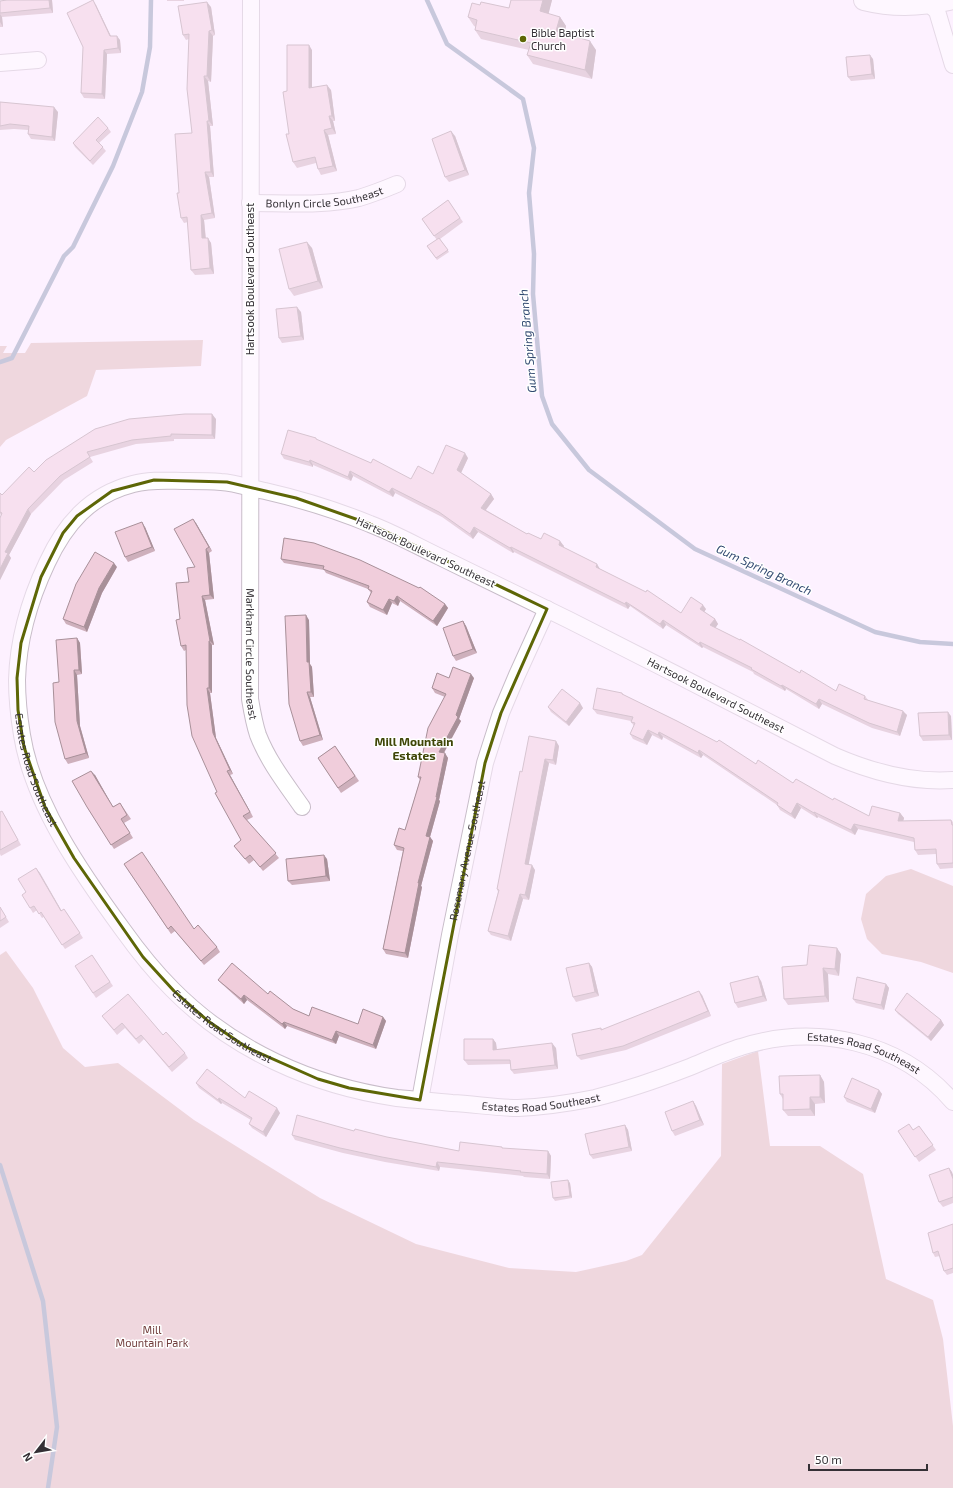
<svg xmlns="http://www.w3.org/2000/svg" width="953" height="1488" font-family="'Exo 2',sans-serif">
	<rect width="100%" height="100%" fill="#fdf1ff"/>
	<g fill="#ddb9b7">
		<polygon points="203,340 201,366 96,370 87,396 6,440 0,447 0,346 7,346 3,353 25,353 31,343"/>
		<polygon points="911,869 953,886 953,973 921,962 882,954 867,939 861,919 866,894 886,876"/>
		<polygon points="6,951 33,988 63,1048 85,1067 118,1063 194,1120 320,1198 416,1244 509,1268 576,1272 626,1261 642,1255 721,1156 722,1064 758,1051 770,1146 820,1146 863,1174 886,1279 933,1300 943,1339 953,1426 953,1488 0,1488 0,955"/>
	</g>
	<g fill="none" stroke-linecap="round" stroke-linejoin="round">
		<g stroke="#8898b2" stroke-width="4.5">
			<polyline points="427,0 447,44 523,99 534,148 529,193 534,254 533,294 542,396 552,424 589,470 695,549 875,632 920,642 953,644"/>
			<polyline points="0,362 12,358 64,256 73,247 113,166 142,92 150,47 151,0"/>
			<polyline points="0,1165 43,1301 57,1427 48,1488"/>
		</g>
		<defs>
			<g id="minor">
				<path id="s1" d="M 251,0 L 250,699 C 252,711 254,723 258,735 C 268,761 286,784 302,807"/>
				<polyline points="925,0 937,11 953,65"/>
				<polyline points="0,63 38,60"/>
				<path id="s2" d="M 250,203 C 284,203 326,206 359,198 C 372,194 385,189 397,184"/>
				<path id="s3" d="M 953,780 C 912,783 872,772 835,756 C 746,710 658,665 569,620 C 526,599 483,578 440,557 C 417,546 394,533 370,524 C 336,510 300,499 265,491 C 250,488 236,483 221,482 C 210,481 199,481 188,481 C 170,481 151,479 133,484 C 90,495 65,524 47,563 C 30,599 18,640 17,680 C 17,699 19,717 22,735 C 33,804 82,874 123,930 C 138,951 154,971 172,989 C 232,1050 313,1086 397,1098 C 415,1100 434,1101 452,1103 C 474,1104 497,1108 518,1108 C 544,1107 570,1103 595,1098 C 627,1090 659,1079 690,1067 C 707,1060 724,1052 741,1047 C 816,1023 901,1041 953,1102"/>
				<path id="s4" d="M 420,1100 L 450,935 L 485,763 L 501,713 L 517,675 L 547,609"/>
			</g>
			<path id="tertiary" d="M 864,0 C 892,7 921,6 949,0"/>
		</defs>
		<use href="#minor" stroke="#c8bdc9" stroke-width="18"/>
		<use href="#tertiary" stroke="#c8bdc9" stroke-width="22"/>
		<use href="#minor" stroke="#fff" stroke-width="16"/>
		<use href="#tertiary" stroke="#fff" stroke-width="20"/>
	</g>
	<g fill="#ceb0bc">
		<polygon points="52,0 53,13 2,17 3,27 0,27 0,1"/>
		<rect x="167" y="0" width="17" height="1"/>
		<polygon points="511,0 552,0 548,14 560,17 566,26 564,33 596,50 592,79 533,64 527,55 529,50 481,39 475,30 476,27 474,26 468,17 480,5 509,8"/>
		<polygon points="96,5 111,36 120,40 121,53 107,54 105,99 84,98 81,93"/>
		<polygon points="211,7 215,35 213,36 211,82 208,81 213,126 210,126 214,177 209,177 215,218 204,220 206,238 211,243 214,274 195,275 191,270 188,222 184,223 181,218 179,193 192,133 189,39 186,40 183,35"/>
		<polygon points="312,50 312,87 331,90 335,121 333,121 336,134 328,135 337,171 321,175 318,169 316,163 297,168 293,162 289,134 287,91"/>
		<polygon points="873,59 875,79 851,81 848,77"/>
		<polygon points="0,102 58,112 55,141 31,139 28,134 28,130 14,129 0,130"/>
		<polygon points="108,128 111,132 99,143 106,151 93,165 75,147 73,143"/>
		<polygon points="455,136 469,175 449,182 445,177"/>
		<polygon points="448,200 463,222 440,239 449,252 437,260 427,246 437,240 422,219"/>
		<polygon points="312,248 323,288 294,296 289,289"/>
		<polygon points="301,312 304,340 282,343 279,338"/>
		<polygon points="216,419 215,439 174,439 174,441 136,444 90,457 93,462 64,480 31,514 9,555 11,558 0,580 0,518 1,515 0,514 0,493 2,495 34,472 46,460"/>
		<polygon points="317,440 371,463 411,479 433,474 468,458 461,473 491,494 494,499 486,510 527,534 564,546 563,547 600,569 681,613 706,609 704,612 715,619 718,624 715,628 800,673 836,691 865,696 868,700 907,715 900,736 872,728 822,704 819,709 786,689 785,691 754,674 753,672 703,647 702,648 666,625 663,629 630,606 628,609 514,552 513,553 478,532 473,539 442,517 395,493 393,497 353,476 351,481 313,465 313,467 284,459 281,454"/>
		<polygon points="196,523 212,551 209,553 214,599 205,600 214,645 212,645 212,693 210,693 216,738 233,774 230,775 253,817 247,820 279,858 263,871 254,860 249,864 234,846 241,840 217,792 186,650 184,651 181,646 180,619 189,582 195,567"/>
		<polygon points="145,527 155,551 128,562 125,557"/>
		<polygon points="284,538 445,604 448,608 437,626 400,601 398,606 392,603 387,615 370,607 367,602 371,593 368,589 326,573 324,570 284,563 281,559"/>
		<polygon points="117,567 102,593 87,632 66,624 63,619"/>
		<polygon points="309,620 310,664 312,667 314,697 310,697 323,740 303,746 300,741"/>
		<polygon points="463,621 466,626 477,653 456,661 453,656"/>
		<polygon points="77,638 80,643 82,674 77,675 80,726 89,758 68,764 65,759 59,682"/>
		<polygon points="449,678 474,678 459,719 461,721 444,753 448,758 439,800 440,801 430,837 433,841 421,886 422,887 408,958 386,954 383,949 403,851 397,850 394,845 405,830 420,780 418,777 445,697 435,693 432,688"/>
		<polygon points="622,693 624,695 793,783 869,816 900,813 904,818 903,821 951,820 953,822 953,868 940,869 937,864 936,854 918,855 915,850 914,842 858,829 855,835 818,817 817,818 801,808 795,819 780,810 777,805 703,755 701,758 663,737 662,740 652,735 647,745 633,739 630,734 634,726 631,722 631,721 597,714 593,709"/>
		<polygon points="548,707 583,708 569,726 551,712"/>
		<polygon points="951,716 952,740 923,741 920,736"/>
		<polygon points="335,746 359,781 341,793 318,758"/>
		<polygon points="559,746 556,765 549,763 528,865 535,870 529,900 523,899 511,941 491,935 488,931 498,892 497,889 522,772"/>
		<polygon points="95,775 113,807 120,803 131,819 124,823 133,838 114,849 87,807"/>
		<polygon points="0,812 5,816 21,845 1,856 0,854"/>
		<polygon points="327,859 330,881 292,885 288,881"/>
		<polygon points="124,864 194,929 217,947 220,952 204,965 175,931 171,934"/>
		<polygon points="36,868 61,910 67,913 83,938 65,949 44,917 42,918 37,910 33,913 30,908 26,892"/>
		<polygon points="0,907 9,922 0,928"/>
		<polygon points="841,954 839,976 828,974 829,1002 788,1005 784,999 807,965"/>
		<polygon points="92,955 113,986 96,998 75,966"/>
		<polygon points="589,963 592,967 599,996 576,1002 573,997"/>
		<polygon points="218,980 268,994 293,1009 309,1016 358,1024 383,1017 386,1021 376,1049 339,1036 336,1044 287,1026 285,1029 247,1000 244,1004 222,984"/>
		<polygon points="761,981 767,1001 738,1008 735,1003"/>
		<polygon points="886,984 889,988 884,1010 856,1003 853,999"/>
		<polygon points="702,995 711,1016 626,1050 581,1060 577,1056 601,1028 602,1030"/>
		<polygon points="895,1010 941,1020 944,1025 931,1041 898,1014"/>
		<polygon points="102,1016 163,1035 185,1053 188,1058 172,1072 144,1039 139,1044 125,1028 117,1035"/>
		<polygon points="493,1039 496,1043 497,1049 556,1048 558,1069 514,1074 511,1070 511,1064 468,1065 464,1060"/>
		<polygon points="820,1075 824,1082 825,1103 815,1104 815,1116 788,1116 783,1110 783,1099 780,1094"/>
		<polygon points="196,1083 280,1113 266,1137 252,1128 249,1124 251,1120 222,1103 221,1104 199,1088"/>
		<polygon points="879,1090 882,1094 875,1113 847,1102 844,1097"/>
		<polygon points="693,1101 696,1106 704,1125 675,1136 672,1131"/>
		<polygon points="625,1125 628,1130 632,1151 593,1159 590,1155"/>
		<polygon points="919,1126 936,1150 919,1162 898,1131 913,1130"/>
		<polygon points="354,1131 459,1151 504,1149 548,1151 551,1156 550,1179 524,1177 523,1176 440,1167 439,1171 385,1162 343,1153 295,1140 292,1135"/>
		<polygon points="949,1168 953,1175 953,1203 943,1207 939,1202"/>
		<polygon points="570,1183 572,1198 555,1201 553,1198"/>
		<polygon points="953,1224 953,1273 947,1275 944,1271 940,1256 935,1257 933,1253"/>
	</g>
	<g fill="#a89099">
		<polygon points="49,0 52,0 53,13 50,8"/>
		<polygon points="93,0 96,5 113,41 110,36"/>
		<polygon points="543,0 552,0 547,20 540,11"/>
		<polygon points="207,2 211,7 215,35 212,30"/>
		<polygon points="0,14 2,17 3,27 0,22"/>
		<polygon points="560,17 566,26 563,40 556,31"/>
		<polygon points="209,31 213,36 211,82 207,76"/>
		<polygon points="117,36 120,40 121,53 118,48"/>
		<polygon points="590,41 596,50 592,79 585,70"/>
		<polygon points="309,45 312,50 312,93 309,88"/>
		<polygon points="104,50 107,54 105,99 102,94"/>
		<polygon points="870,55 873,59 875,79 872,74"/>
		<polygon points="204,76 208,81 213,126 209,121"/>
		<polygon points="327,85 331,90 335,121 332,116"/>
		<polygon points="54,107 58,112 55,141 52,137"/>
		<polygon points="329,116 333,121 336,134 332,128"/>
		<polygon points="207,121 210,126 214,177 211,172"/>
		<polygon points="324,130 328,135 337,171 333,166"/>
		<polygon points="451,131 455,136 469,175 465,170"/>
		<polygon points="205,172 209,177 215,218 212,213"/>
		<polygon points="201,215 204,220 206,244 202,238"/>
		<polygon points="208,238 211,243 214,274 210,268"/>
		<polygon points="307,242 312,248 323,288 318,281"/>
		<polygon points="297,307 301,312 304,340 301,336"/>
		<polygon points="212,414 216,419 215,439 212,435"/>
		<polygon points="465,453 468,458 460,475 457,470"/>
		<polygon points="310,460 313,465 313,467 309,462"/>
		<polygon points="350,471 353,476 351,481 348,477"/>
		<polygon points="392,488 395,493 393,497 389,492"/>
		<polygon points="491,494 494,499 484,512 481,508"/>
		<polygon points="28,509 31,514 9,555 11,558 0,580 0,569 5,552"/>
		<polygon points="193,519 196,523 212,551 209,547"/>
		<polygon points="142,522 145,527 155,551 152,547"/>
		<polygon points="474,527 478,532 473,539 470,534"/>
		<polygon points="560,541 564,546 562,550 559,545"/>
		<polygon points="511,547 514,552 513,553 510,548"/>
		<polygon points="206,549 209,553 214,599 210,595"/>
		<polygon points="114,563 117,567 102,593 87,632 84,627 99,588"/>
		<polygon points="597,564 600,569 599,571 596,567"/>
		<polygon points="202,596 205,600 214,645 210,641"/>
		<polygon points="397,596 400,601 398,606 394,601"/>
		<polygon points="389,599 392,603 387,615 383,610"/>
		<polygon points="626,602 630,606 628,609 625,604"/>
		<polygon points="445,604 448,608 437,626 433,621"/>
		<polygon points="703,605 706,609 703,614 700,609"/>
		<polygon points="306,615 309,620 310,664 312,667 314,697 311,692 307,662"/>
		<polygon points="715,619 718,624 714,630 710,625"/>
		<polygon points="663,620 666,625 663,629 660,624"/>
		<polygon points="463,621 466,626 477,653 473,649"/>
		<polygon points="77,638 80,643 82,674 79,670"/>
		<polygon points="209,641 212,645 212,693 209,688"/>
		<polygon points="700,642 703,647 702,648 699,644"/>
		<polygon points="74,670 77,675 80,726 89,758 86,753 77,721"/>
		<polygon points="471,674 474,678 459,719 461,721 442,756 439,752 456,715"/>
		<polygon points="782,685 786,689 785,691 781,686"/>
		<polygon points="207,688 210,693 216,738 233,774 230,770 213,733"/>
		<polygon points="307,692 310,697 323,740 320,735"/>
		<polygon points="819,699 822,704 819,709 816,704"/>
		<polygon points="580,703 583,708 569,726 566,722"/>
		<polygon points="903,711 907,715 900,736 897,732"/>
		<polygon points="948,712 951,716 952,740 949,735"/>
		<polygon points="648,730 652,735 647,745 643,740"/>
		<polygon points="659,732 663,737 662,740 658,735"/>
		<polygon points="556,741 559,746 556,765 553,760"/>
		<polygon points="699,750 703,755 701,758 698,753"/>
		<polygon points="445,753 448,758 439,800 440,801 430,837 433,841 421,886 422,887 408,958 405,953 426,836 436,797"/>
		<polygon points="545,759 549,763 528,868 525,864"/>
		<polygon points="91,771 95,775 116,812 113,807"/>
		<polygon points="227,771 230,775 253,817 250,812"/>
		<polygon points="797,803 801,808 795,819 791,814"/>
		<polygon points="814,812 818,817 817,818 814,813"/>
		<polygon points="900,813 904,818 902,826 898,821"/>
		<polygon points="854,824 858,829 855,835 851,830"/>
		<polygon points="324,855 327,859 330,881 326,876"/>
		<polygon points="532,865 535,870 529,900 525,895"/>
		<polygon points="36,868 40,873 64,915 61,911"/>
		<polygon points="520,894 523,899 511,941 508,936"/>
		<polygon points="837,948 841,954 839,976 835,969"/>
		<polygon points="589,963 592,967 599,996 595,992"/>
		<polygon points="823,968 828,974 829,1002 825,996"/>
		<polygon points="758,976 761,981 767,1001 763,996"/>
		<polygon points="886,984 889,988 884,1010 881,1005"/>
		<polygon points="699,991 702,995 711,1016 708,1011"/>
		<polygon points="244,995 247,1000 244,1004 241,999"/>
		<polygon points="383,1017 386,1021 376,1049 373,1045"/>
		<polygon points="941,1020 944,1025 931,1041 928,1037"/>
		<polygon points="284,1022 287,1026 285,1029 282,1024"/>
		<polygon points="336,1031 339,1036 336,1044 332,1040"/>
		<polygon points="493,1039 496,1043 497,1054 493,1050"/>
		<polygon points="552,1043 556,1048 558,1069 555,1065"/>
		<polygon points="820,1075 824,1082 825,1103 820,1097"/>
		<polygon points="879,1090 882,1094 875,1113 871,1109"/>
		<polygon points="810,1097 815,1104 815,1116 810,1109"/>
		<polygon points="219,1098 222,1103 221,1104 218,1100"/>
		<polygon points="693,1101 696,1106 704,1125 700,1120"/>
		<polygon points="277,1108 280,1113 266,1137 263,1132"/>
		<polygon points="625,1125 628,1130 632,1151 629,1147"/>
		<polygon points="548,1151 551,1156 550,1179 547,1174"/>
		<polygon points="437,1162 440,1167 439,1171 436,1167"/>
		<polygon points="949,1168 952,1172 953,1175 953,1179"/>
		<polygon points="568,1180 570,1183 572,1198 570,1196"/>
	</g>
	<g fill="#f0cddb" stroke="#a89099">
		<polygon points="7,0 49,0 50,8 0,13 0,1"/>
		<polygon points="93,0 110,36 117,36 118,48 104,50 102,94 81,93 83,47 67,13"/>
		<polygon points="511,0 543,0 540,11 560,17 556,31 590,41 585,70 527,55 531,43 475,30 477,20 468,17 472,3 480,5 481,2 509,8"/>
		<polygon points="207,2 212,30 209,31 207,76 204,76 209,121 207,121 211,172 205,172 212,213 201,215 202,238 208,238 210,268 191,270 187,217 181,218 177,193 179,193 175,134 192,133 187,89 189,34 183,35 178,6"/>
		<polygon points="287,45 309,45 309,88 327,85 332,116 329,116 332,128 324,130 333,166 318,169 315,157 293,162 286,134 289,134 283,92 287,91"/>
		<polygon points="870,55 872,74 848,77 846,57"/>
		<polygon points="0,102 54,107 52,137 28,134 29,126 10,124 0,126"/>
		<polygon points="98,117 108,128 96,140 103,147 90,161 73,143"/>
		<polygon points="451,131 465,170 445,177 432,139"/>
		<polygon points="448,200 460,218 434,236 422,219"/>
		<polygon points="439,238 448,250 436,258 427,246"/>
		<polygon points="307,242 318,281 289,289 279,249"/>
		<polygon points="297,307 301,336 279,338 276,309"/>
		<polygon points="185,414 212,414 212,435 171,434 171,436 132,440 87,452 90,457 60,476 28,509 5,552 8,553 0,569 0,518 2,513 0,512 0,493 2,495 29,467 34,472 46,460 95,429 129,419"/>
		<polygon points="288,430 316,438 316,439 371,463 373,459 411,479 418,466 433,474 446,445 465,453 457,470 491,494 481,508 527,534 528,533 541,539 544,533 560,541 559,545 597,564 596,567 646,592 647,590 681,613 691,597 703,605 700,609 715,619 710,625 740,640 740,639 800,673 801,670 836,691 839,684 865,696 864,699 903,711 897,732 869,723 819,699 816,704 782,685 781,686 751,669 752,668 700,642 699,644 663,620 660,624 626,602 625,604 511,547 510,548 474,527 470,534 439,512 392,488 389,492 350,471 348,477 310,460 309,462 281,454"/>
		<polygon points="193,519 209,547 206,549 210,595 202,596 210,641 209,641 209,688 207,688 213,733 230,770 227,771 250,812 243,816 276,853 260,867 250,855 245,859 234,846 241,840 215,793 217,792 192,736 187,705 186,645 181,646 176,620 180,619 176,583 189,582 187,568 195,567 174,529"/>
		<polygon points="142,522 152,547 125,557 115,532"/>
		<polygon points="284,538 314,543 360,560 419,588 420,587 445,604 433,621 397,596 394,601 389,599 383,610 367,602 372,591 368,589 369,586 323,569 324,566 281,559"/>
		<polygon points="95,552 114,563 99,588 84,627 63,619 76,584"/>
		<polygon points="306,615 307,662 309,662 311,692 307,692 320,735 300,741 289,704 285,616"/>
		<polygon points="463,621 473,649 453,656 443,628"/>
		<polygon points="77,638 79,670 74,670 77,721 86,753 65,759 55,722 53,683 59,682 56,640"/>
		<polygon points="453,667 471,674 456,715 458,717 439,752 445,753 436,797 437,797 426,836 430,837 418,883 419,883 405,953 383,949 404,848 394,845 399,828 405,830 421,777 418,777 428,728 446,694 432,688 437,673 449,678"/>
		<polygon points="597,688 622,693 622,694 677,721 717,742 719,740 756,764 758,760 793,783 796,779 833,800 834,798 869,816 872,806 900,813 898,821 951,820 952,825 953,825 953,863 937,864 936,849 915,850 914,838 854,824 851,830 814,812 814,813 797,803 791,814 777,805 778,803 699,750 698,753 659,732 658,735 648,730 643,740 630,734 635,723 631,722 633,717 593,709"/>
		<polygon points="562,689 580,703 566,722 548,707"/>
		<polygon points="948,712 949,735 920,736 918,713"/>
		<polygon points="529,736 556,741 553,760 545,759 525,864 532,865 525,895 520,894 508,936 488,931 499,890 497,889 520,771 522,772"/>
		<polygon points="335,746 355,776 338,788 318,758"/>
		<polygon points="91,771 113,807 120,803 127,815 121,819 130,833 111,845 87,807 72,781"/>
		<polygon points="2,811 18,840 0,850 0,812"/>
		<polygon points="142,852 194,929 198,925 217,947 201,961 171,926 168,929 124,864"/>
		<polygon points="324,855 326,876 288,881 286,859"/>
		<polygon points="36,868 61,911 64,909 80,933 62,945 41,912 39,914 34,906 30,908 22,895 26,892 18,879"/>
		<polygon points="0,907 6,917 0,921"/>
		<polygon points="809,945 837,948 835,969 823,968 825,996 784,999 782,967 807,965"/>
		<polygon points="92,955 110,982 93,993 75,966"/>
		<polygon points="232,963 268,994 270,991 293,1009 309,1016 312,1007 358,1024 363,1009 383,1017 373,1045 336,1031 332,1040 284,1022 282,1024 244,995 241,999 218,980"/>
		<polygon points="589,963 595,992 573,997 566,968"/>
		<polygon points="758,976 763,996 735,1003 730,983"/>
		<polygon points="857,977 886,984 881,1005 853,999"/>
		<polygon points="699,991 708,1011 623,1046 577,1056 572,1034 601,1028 601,1030"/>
		<polygon points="907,993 941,1020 928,1037 895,1010"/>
		<polygon points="128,994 163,1035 166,1032 185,1053 169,1067 141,1035 136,1039 122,1023 114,1030 102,1016"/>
		<polygon points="464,1039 493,1039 493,1050 552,1043 555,1065 511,1070 510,1060 464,1060"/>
		<polygon points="207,1069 245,1098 249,1091 277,1108 263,1132 249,1124 252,1118 219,1098 218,1100 196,1083"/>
		<polygon points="820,1075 820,1097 810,1097 810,1109 783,1110 783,1094 780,1094 779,1076"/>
		<polygon points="852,1078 879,1090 871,1109 844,1097"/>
		<polygon points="693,1101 700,1120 672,1131 665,1112"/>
		<polygon points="297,1115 354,1131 355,1129 387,1137 459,1151 460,1142 502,1147 502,1148 548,1151 547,1174 520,1172 521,1171 437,1162 436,1167 382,1157 340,1148 292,1135"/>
		<polygon points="909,1124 913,1130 919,1126 933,1145 915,1157 898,1131"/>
		<polygon points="625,1125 629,1147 590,1155 585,1134"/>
		<polygon points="949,1168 953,1179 953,1197 939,1202 929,1175"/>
		<polygon points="568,1180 570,1196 553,1198 551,1182"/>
		<polygon points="953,1224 953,1268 944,1271 938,1251 933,1253 928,1233"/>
	</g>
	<path d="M0 0H953V1488H0ZM 154,480 L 227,482 L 296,498 L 370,524 L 547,609 L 501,713 L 485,763 L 420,1100 L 349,1088 L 318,1079 L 246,1047 L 208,1021 L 174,991 L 143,957 L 74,858 L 45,807 L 24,747 L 18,710 L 17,678 L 21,643 L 41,577 L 63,533 L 77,516 L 112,491 Z" fill="#fdf1ff" fill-opacity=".55" fill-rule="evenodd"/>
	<path fill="none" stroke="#5d6606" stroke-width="3" stroke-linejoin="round" d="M 154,480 L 227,482 L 296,498 L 370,524 L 547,609 L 501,713 L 485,763 L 420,1100 L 349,1088 L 318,1079 L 246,1047 L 208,1021 L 174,991 L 143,957 L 74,858 L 45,807 L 24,747 L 18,710 L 17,678 L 21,643 L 41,577 L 63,533 L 77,516 L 112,491 Z"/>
	<circle fill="#5d6606" stroke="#fff" stroke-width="1.5" cx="523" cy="39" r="4"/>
	<g text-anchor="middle" stroke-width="3" stroke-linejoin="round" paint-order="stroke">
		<g font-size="11" fill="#343035" stroke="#fff" text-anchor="start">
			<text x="531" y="37">Bible Baptist<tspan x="531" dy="13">Church</tspan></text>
		</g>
		<g font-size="11" fill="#343035" stroke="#fff">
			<text dy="4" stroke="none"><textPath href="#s2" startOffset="75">Bonlyn Circle Southeast</textPath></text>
			<text transform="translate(250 279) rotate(-90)" y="4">Hartsook Boulevard Southeast</text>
			<text transform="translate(426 552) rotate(25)" y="4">Hartsook Boulevard Southeast</text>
			<text dy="4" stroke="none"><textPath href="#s1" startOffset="654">Markham Circle Southeast</textPath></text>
			<text transform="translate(716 695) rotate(27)" y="4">Hartsook Boulevard Southeast</text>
			<text dy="4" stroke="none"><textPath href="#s3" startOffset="1220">Estates Road Southeast</textPath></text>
			<text dy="4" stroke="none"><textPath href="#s4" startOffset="254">Rosemary Avenue Southeast</textPath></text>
			<text dy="4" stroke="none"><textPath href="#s3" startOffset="1544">Estates Road Southeast</textPath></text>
			<text dy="4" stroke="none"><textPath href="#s3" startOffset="2216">Estates Road Southeast</textPath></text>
			<text dy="4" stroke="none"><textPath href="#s3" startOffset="1880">Estates Road Southeast</textPath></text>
		</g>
		<g font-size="11" fill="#713e3c" stroke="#fff">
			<text x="152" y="1334">Mill<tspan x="152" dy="13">Mountain Park</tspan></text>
		</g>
		<g font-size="12" font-style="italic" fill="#314970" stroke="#fff">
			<text transform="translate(528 341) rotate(-95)" y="4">Gum Spring Branch</text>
			<text transform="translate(764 570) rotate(25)" y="4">Gum Spring Branch</text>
		</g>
		<g font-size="12" font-weight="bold" fill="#3e4506" stroke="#fff">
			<text x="414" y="746">Mill Mountain<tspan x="414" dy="14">Estates</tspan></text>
		</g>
	</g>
	<g transform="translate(36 1452) rotate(239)" stroke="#ffffff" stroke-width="3" paint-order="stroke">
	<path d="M0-3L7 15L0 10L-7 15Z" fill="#343035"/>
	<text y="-6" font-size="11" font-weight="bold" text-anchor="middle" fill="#343035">N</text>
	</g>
	<path d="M809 1464v6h118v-6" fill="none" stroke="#343035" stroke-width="2"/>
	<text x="815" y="1464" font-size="12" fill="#343035" stroke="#ffffff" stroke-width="3" paint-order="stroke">50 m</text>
</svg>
